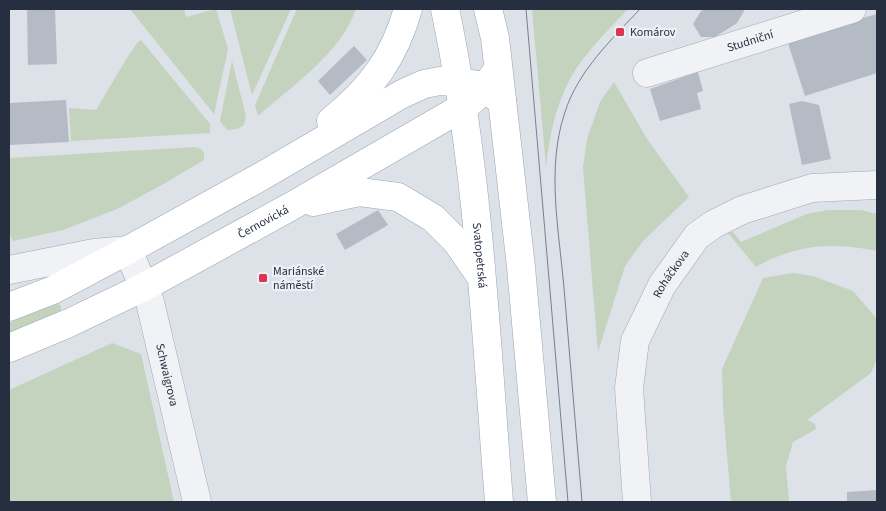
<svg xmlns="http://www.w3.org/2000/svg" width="886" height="511" font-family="'Source Sans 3',sans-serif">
	<rect width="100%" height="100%" fill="#dde1e8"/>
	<g fill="#c3d3bd">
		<polygon points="130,9 184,9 186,17 216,9 228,49 214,114"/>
		<polygon points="230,9 291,9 252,95"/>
		<path d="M 297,9 L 356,9 C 341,53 292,86 258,116 L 255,105 Z"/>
		<path d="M 532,9 L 628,9 C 609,29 581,57 569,81 C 555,108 549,138 546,167 Z"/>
		<polygon points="141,40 210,124 210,133 71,141 69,108 96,110 127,58 137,43"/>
		<polygon points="232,61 246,116 244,125 237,129 227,130 220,121"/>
		<polygon points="614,82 647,139 689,197 643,241 625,266 598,352 583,168 587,139 600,102"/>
		<polygon points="195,147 201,149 204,153 204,160 160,186 117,209 63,230 13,241 9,232 9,158"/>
		<path d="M 828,210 L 861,210 L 877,214 L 877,251 C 832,242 796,244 756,267 L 727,232 L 733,232 L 741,242 L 807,214 Z"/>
		<polygon points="793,273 813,276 853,291 877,319 877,358 871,373 807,420 815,424 816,429 793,442 786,466 789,502 731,502 723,407 722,369 763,278"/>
		<polygon points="52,303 57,303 61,306 61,310 57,314 9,334 9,323"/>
		<polygon points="112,343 141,354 174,502 9,502 9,390"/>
	</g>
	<g fill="#b4bbc5">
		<polygon points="27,9 55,9 57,64 28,65"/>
		<polygon points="705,9 743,9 744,11 737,23 715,37 701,37 693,24 701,11"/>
		<polygon points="877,14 877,73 805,96 787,40"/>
		<polygon points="354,46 367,60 330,95 318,81"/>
		<polygon points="698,72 703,91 697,93 701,109 660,121 650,89"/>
		<polygon points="66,100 69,142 9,145 9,103"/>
		<polygon points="802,101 819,105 831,159 802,165 789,104"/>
		<polygon points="378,210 388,225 345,250 336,234"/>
		<polygon points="877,490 877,502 847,502 847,492"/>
	</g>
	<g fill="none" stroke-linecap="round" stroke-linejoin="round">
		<defs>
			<g id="minor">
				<path id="s1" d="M 647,73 L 852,9"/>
				<path id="s2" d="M 9,270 L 94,253 L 128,250 L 150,302 L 197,502"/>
				<path id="s3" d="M 637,502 L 629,388 L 635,341 L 662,285 L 697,236 L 714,224 L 742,210 L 812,188 L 877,185"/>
			</g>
			<g id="major">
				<path id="s4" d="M 445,9 C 479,169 486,339 499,502"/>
				<polyline points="488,9 495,38 521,267 542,502"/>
				<path d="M 331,121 C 371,89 394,58 408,9"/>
				<polyline points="313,202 359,192 398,197 433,218 457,242 479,274"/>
				<polyline points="9,307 53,290 128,250 262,176 402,94 424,84 440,81 458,82 479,85 502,101"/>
				<path id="s5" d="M 9,348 L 69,323 L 144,287 L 290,207 L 468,104 L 485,88 L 498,69"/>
			</g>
		</defs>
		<use href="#minor" stroke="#a2a8b2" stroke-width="29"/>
		<use href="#major" stroke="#9ba6b5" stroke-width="29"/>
		<use href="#minor" stroke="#f0f2f6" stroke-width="28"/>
		<use href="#major" stroke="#fff" stroke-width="28"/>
		<g stroke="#758193" stroke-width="1">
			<polyline points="526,9 568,502"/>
			<path d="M 582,502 C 576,431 570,359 564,288 C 559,230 546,168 565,112 C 578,71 612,39 640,9"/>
		</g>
	</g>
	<g fill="#d9364f" stroke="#edf0f6" stroke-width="2">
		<rect x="615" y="27" width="10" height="10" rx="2.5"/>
		<rect x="258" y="273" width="10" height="10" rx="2.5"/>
	</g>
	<g text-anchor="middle" stroke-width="4.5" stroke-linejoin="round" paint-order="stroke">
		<g font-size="12" fill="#252f40" stroke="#edf0f6" text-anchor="start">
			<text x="630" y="36">Komárov</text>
			<text x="273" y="275">Mariánské<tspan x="273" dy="14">náměstí</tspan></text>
		</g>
		<g font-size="12" fill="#252f40" stroke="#edf0f6">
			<text dy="4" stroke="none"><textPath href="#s1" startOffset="108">Studniční</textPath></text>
			<text dy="4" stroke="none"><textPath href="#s5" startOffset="284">Černovická</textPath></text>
			<text dy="4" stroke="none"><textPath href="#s4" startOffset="249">Svatopetrská</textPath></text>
			<text dy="4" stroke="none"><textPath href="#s3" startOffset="238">Roháčkova</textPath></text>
			<text dy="4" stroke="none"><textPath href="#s2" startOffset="252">Schwaigrova</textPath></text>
		</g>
	</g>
	<rect width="886" height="511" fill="none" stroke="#252f40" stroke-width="20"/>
</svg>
